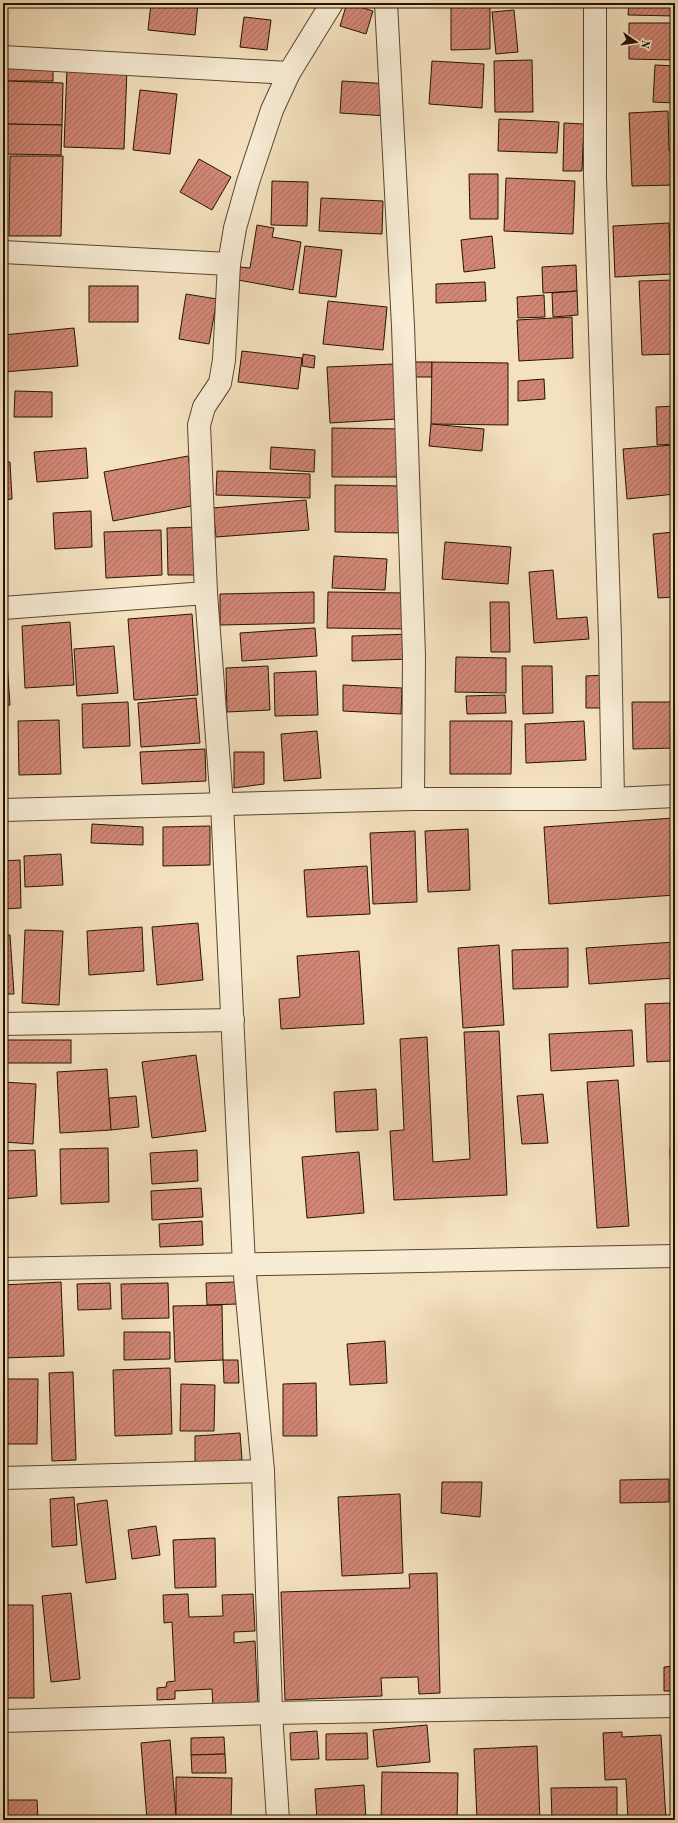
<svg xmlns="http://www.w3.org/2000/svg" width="678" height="1823" font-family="'Old Standard TT',serif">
	<defs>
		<pattern id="building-hatch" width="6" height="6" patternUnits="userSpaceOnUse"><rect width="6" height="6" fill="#d28775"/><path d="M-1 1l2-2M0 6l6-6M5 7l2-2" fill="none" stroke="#aa6d5e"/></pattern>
	</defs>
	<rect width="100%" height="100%" fill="#f4e1be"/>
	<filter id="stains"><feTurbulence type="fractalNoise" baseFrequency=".005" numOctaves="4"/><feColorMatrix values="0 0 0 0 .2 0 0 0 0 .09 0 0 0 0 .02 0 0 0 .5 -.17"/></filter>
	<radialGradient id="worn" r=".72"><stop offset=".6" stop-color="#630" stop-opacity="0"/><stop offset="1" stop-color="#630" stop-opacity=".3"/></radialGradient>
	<g fill="url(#building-hatch)" stroke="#231300">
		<polygon points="87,3 122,3 122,5 88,7"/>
		<polygon points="151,3 198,3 195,35 148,30"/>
		<polygon points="347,3 373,11 366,34 340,26"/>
		<polygon points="451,3 490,3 490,49 451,50"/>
		<polygon points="629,3 675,3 675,16 628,15"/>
		<polygon points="514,10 518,52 496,54 492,12"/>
		<polygon points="244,17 271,20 267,50 240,47"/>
		<polygon points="629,23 675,23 675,60 629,59"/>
		<polygon points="532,60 533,112 495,112 494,61"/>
		<polygon points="432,61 484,64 482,108 429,104"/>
		<polygon points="655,65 675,66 675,103 653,102"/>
		<rect x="7" y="66" width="46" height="15"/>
		<polygon points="67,67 127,69 124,149 64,147"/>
		<polygon points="7,81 63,83 62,125 6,124"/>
		<polygon points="342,81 390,84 387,116 340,113"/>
		<polygon points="140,90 177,94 170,154 133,150"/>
		<polygon points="668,111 669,151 675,151 675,185 632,186 629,113"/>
		<polygon points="499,119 559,122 557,153 498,151"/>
		<polygon points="564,123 584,124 582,171 563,171"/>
		<polygon points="6,124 62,125 61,155 5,154"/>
		<polygon points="10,156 63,156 61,236 9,236"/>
		<polygon points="199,159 231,177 212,210 180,192"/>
		<polygon points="469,174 498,174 498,219 470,219"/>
		<polygon points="506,178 575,181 573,234 504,231"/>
		<polygon points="272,181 308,182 307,226 271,225"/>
		<polygon points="321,198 383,201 382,234 319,231"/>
		<polygon points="674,221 675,221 675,268 672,268"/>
		<polygon points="669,223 671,274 615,277 613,226"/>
		<polygon points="257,225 274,228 272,237 301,242 293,290 238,280 240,267 250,268"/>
		<polygon points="492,236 495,268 464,272 461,240"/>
		<polygon points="305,246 342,250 336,297 299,293"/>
		<polygon points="576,265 577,291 543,293 542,267"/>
		<polygon points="675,280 675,354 642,355 639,281"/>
		<polygon points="485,282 486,301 436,303 436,284"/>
		<rect x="89" y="286" width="49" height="36"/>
		<polygon points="577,291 578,315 553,317 552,293"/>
		<polygon points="186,294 217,299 209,344 179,339"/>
		<polygon points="544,295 545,317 518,318 517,297"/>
		<polygon points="328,301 387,307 383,350 323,344"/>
		<polygon points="572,317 573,358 519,361 517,320"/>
		<polygon points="74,328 78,366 3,372 3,335"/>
		<polygon points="242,351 302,358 298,389 238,382"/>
		<polygon points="303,354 315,356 314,368 302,366"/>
		<polygon points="414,362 432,362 432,377 413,377"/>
		<polygon points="432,362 508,363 508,425 431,424"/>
		<polygon points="394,364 397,419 330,423 327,367"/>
		<polygon points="544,379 545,399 518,401 518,381"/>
		<polygon points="15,391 52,392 52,417 14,417"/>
		<polygon points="675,406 675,444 657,445 656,407"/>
		<polygon points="431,424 484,429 482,451 429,446"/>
		<polygon points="332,428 402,429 401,477 332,477"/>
		<polygon points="673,445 675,494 627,499 623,449"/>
		<polygon points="271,447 315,450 314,472 270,469"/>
		<polygon points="86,448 88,478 37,482 34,452"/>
		<polygon points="188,456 197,505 113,521 104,472"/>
		<polygon points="3,462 10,462 12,499 3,500"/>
		<polygon points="217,471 310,474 310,498 216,495"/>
		<polygon points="335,485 403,486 402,533 335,532"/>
		<polygon points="306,500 309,530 216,537 213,508"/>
		<polygon points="91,511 92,547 55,549 53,513"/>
		<polygon points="198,527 198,575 168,575 167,528"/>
		<polygon points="161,530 162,575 106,578 104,532"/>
		<polygon points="675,532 675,597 658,598 653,534"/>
		<polygon points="3,537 7,575 3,575"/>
		<polygon points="445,542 511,547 508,584 442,579"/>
		<polygon points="334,556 387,559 385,590 332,588"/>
		<polygon points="553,570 557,619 587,617 589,639 534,643 529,572"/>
		<polygon points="314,592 314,623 220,625 220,594"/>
		<polygon points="328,592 409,593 408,629 327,628"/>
		<polygon points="490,602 509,602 510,652 491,652"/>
		<polygon points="192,614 198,695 134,700 128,619"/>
		<polygon points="70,622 74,685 25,688 22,626"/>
		<polygon points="315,628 317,656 242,661 240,633"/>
		<polygon points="411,634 411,659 352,661 352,636"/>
		<polygon points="3,646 6,646 10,705 3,706"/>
		<polygon points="114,646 118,693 77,696 74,649"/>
		<polygon points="456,657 506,658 506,693 455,692"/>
		<polygon points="268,666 270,710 227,712 226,668"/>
		<polygon points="522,666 552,666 553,713 523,714"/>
		<polygon points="316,671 318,715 275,716 274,673"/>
		<polygon points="605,675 605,708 586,708 586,676"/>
		<polygon points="343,685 402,688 401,714 343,711"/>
		<polygon points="505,695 506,713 467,714 466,696"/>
		<polygon points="196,698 200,743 141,747 138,703"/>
		<polygon points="128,702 130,746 83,748 82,704"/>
		<polygon points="632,702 675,702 675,748 633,749"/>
		<polygon points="59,720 61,774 19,775 18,721"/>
		<polygon points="450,721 512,721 511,774 450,774"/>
		<polygon points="584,721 586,760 526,763 525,724"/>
		<polygon points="317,731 321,778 284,781 281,734"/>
		<polygon points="205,749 206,781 142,784 140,752"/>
		<polygon points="234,752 264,752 264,784 234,788"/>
		<polygon points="674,818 675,895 549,904 544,827"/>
		<polygon points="92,824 143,827 143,845 91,843"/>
		<polygon points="210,826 210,865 163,866 163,827"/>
		<polygon points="468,829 470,890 428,892 425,831"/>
		<polygon points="415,831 417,902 373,904 370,833"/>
		<polygon points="61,854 63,885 25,887 24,856"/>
		<polygon points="20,860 21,908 3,909 3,861"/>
		<polygon points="367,866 370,914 307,917 304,870"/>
		<polygon points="198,923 203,980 157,985 152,927"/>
		<polygon points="142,927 144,971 89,975 87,931"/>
		<polygon points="25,930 63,931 59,1005 22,1003"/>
		<polygon points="3,935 10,935 14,994 3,994"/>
		<polygon points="675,942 675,978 589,984 586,948"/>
		<polygon points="499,945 504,1025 463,1028 458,948"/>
		<polygon points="568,948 568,987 513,989 512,950"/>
		<polygon points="359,951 364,1024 281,1029 279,999 300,997 297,956"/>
		<polygon points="670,1003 671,1061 647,1062 645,1004"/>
		<polygon points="632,1030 634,1066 551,1071 549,1034"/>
		<polygon points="499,1031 507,1195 394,1200 390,1131 404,1130 400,1039 427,1037 433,1162 470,1159 464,1032"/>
		<rect x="3" y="1040" width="68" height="23"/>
		<polygon points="196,1055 206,1131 152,1138 142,1062"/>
		<polygon points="107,1069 111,1130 60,1133 57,1072"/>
		<polygon points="618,1080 629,1226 597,1228 587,1082"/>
		<polygon points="3,1082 36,1084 33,1144 3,1142"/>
		<polygon points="376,1089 378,1130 336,1132 334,1092"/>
		<polygon points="543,1094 548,1143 522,1144 517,1096"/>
		<polygon points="136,1096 139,1127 111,1130 109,1098"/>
		<polygon points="108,1148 109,1202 61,1204 60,1149"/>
		<polygon points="670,1149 675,1149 675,1173 671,1174"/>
		<polygon points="35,1150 37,1196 3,1199 3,1151"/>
		<polygon points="197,1150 198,1181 152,1184 150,1153"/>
		<polygon points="359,1152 364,1213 307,1218 302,1157"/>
		<polygon points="201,1188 203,1217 152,1220 151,1191"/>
		<polygon points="202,1221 203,1245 160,1247 159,1224"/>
		<polygon points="61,1282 64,1356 3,1358 3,1285"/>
		<polygon points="236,1282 237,1304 207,1305 206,1283"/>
		<polygon points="110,1283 111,1309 78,1310 77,1284"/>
		<polygon points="168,1283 169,1318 122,1319 121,1284"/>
		<polygon points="222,1305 223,1360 175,1362 173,1306"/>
		<polygon points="124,1332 170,1332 170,1359 124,1360"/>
		<polygon points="385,1341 387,1383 350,1385 347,1344"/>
		<polygon points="223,1360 238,1360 239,1383 224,1383"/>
		<polygon points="170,1368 172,1434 115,1436 113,1370"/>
		<polygon points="73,1372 76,1460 52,1461 49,1373"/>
		<polygon points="3,1379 38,1379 37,1444 3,1444"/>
		<polygon points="316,1383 317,1436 283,1436 283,1384"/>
		<polygon points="181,1384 215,1385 214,1431 180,1431"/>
		<polygon points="240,1433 242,1460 195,1465 195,1436"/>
		<polygon points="669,1479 669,1502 620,1503 620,1480"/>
		<rect x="673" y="1480" width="2" height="32"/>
		<polygon points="442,1482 482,1482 480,1517 441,1513"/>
		<polygon points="400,1494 403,1573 342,1576 338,1497"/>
		<polygon points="74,1497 77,1545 52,1547 50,1499"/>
		<polygon points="107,1500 116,1579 86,1583 77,1504"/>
		<polygon points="156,1526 160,1555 132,1559 128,1530"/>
		<polygon points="215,1538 216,1587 175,1588 173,1540"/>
		<polygon points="437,1573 440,1693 419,1694 418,1677 381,1678 382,1696 285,1700 281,1592 410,1588 409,1574"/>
		<polygon points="71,1593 80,1679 51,1682 42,1596"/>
		<polygon points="188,1594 189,1617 223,1616 222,1595 253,1594 255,1631 234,1632 234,1643 255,1641 258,1704 213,1707 212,1689 175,1691 175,1699 157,1700 157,1688 166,1687 167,1682 175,1681 172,1622 164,1623 163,1595"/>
		<polygon points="4,1605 33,1605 34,1698 4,1698"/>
		<polygon points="675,1666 675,1691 664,1691 664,1667"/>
		<polygon points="427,1725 430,1762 377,1767 373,1730"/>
		<polygon points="317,1731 319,1759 291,1760 290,1733"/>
		<polygon points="622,1732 622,1737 661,1735 666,1820 628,1820 626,1779 605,1780 603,1733"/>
		<polygon points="367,1733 368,1759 326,1760 326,1734"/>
		<polygon points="224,1737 225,1754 191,1755 191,1738"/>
		<polygon points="170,1740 176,1816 147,1820 141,1743"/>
		<polygon points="537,1746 540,1820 477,1820 474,1749"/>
		<polygon points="225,1754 226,1773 192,1773 191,1755"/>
		<polygon points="382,1772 458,1773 457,1820 381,1820"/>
		<polygon points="176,1777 232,1778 231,1820 176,1820"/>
		<polygon points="364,1785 366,1820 317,1820 315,1789"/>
		<polygon points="617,1787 617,1820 552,1820 551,1788"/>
		<polygon points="5,1800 37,1800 38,1820 6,1820"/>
	</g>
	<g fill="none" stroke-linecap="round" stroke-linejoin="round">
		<defs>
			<g id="street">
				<polyline points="386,3 403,326 414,656 413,799"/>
				<polyline points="595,3 595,178 610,638 613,799"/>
				<polyline points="3,57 289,73"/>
				<polyline points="3,252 229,264"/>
				<polyline points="3,608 206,593"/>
				<polyline points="3,810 413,799 613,799 675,796"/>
				<polyline points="3,1024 233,1020"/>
				<polyline points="3,1269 675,1256"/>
				<polyline points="3,1478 263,1471"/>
				<polyline points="3,1721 271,1713 675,1706"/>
				<polyline points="278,1820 271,1713 263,1471 244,1265 222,804 206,593 199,425 204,407 220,383 224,360 229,264 235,228 248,182 272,110 289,73 332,3"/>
			</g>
		</defs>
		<use href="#street" stroke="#574630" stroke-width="24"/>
		<use href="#street" stroke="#f8ecd5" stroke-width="22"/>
	</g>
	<rect width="678" height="1823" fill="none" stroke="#f4e1be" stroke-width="16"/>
	<rect x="4" y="4" width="670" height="1815" fill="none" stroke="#231300" stroke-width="2"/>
	<rect x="8" y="8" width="662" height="1807" fill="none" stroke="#231300"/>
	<g transform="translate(636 42) rotate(103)" stroke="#f8ecd5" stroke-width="3" paint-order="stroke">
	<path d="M0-3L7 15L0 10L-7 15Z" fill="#231300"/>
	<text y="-6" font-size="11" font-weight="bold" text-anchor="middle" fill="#231300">N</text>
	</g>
	<rect width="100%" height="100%" filter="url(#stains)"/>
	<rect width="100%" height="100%" fill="url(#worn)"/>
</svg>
